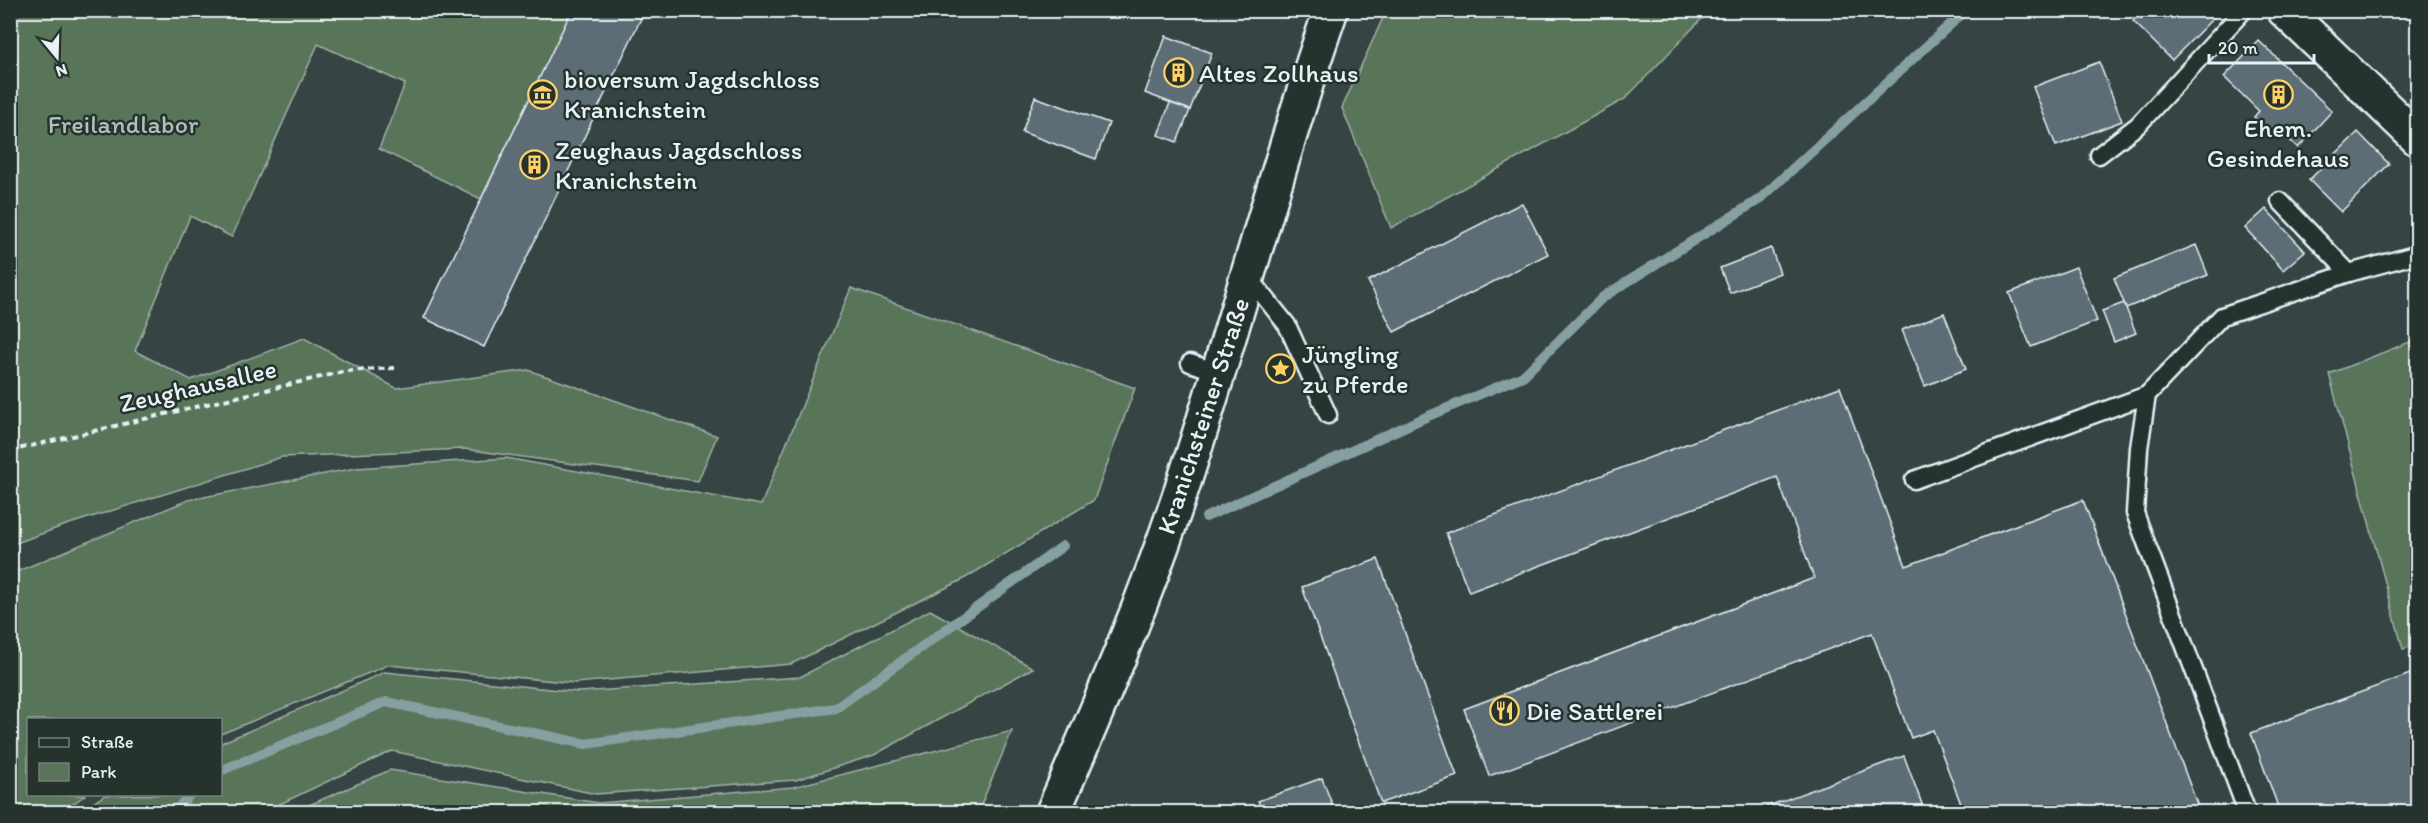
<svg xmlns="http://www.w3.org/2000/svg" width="2428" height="823" font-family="Itim,sans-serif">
	<rect width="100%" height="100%" fill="#364443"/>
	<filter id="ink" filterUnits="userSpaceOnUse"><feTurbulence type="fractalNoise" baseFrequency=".0167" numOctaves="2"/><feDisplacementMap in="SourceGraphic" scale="12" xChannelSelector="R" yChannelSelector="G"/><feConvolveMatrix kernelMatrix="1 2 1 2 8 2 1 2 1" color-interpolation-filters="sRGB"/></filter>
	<g filter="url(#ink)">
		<g fill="#59745a" stroke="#a0b2a9" stroke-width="1.5">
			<polygon points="11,11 572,11 481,199 379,149 405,84 318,44 232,237 190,216 135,351 191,380 304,338 396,388 528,370 717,436 698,481 464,449 282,457 63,526 11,545"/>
			<polygon points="1386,11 1386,10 1709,11 1625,99 1391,228 1342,108"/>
			<polygon points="851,288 1135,388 1094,500 962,580 791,664 575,683 388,665 221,734 220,720 28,720 28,794 85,795 62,812 11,812 11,574 188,500 356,468 506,458 761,505"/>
			<polygon points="2417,339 2418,644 2403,649 2329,374"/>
			<polygon points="930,610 1033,668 874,755 796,780 596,794 392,751 263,812 79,812 105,795 220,794 221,743 385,672 579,692 800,677"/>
			<polygon points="1012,731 978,812 293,812 390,770 599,803 793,787"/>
		</g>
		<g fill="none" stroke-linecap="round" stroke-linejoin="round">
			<g stroke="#86a0a2" stroke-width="10">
				<polyline points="1206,517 1426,417 1523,376 1603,297 1760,199 1966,10"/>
				<polyline points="220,771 386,702 586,744 836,708 1063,546"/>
				<polyline points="175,812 190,794"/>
			</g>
		</g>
		<g fill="#5d6d76" stroke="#e8f1f8" stroke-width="1.5">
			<polygon points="572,10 645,10 484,347 424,318"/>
			<polygon points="2143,10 2221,10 2172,60 2133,21"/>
			<polygon points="1166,36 1212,53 1190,110 1145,93"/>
			<polygon points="2259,41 2332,111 2298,148 2275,126 2269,133 2254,117 2259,111 2224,77"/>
			<polygon points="2099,62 2122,121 2056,146 2033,87"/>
			<polygon points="1035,97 1109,123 1096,159 1022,132"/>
			<polygon points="1170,103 1190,110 1177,142 1158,135"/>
			<polygon points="2358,132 2389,164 2341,212 2309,180"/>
			<polygon points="1522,203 1548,254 1394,332 1368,281"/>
			<polygon points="2266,209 2305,251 2283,270 2245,228"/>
			<polygon points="2196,245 2208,275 2126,308 2114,278"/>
			<polygon points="1771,248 1780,273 1730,293 1720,268"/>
			<polygon points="2076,267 2097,321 2031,347 2009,293"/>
			<polygon points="2124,303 2136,333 2114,342 2102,311"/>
			<polygon points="1944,313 1966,369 1925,386 1902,330"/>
			<polygon points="1840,387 1906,566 2083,500 2200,812 1964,812 1933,730 1911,738 1872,633 1489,776 1464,709 1814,578 1777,477 1469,592 1446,533"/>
			<polygon points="1378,559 1457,776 1381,803 1302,587"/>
			<polygon points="2418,671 2418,812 2280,812 2251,733"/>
			<polygon points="1904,756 1925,812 1752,812"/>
			<polygon points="1322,778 1335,812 1263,812 1258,801"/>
		</g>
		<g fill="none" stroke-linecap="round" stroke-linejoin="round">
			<defs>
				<g id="service">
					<polyline points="2099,155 2138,125 2244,10"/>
					<polyline points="2280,201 2349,273"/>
					<polyline points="1248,276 1287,325 1328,415"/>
					<polyline points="1190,363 1218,372"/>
					<polyline points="1914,480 2147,395"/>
					<polyline points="2247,812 2135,513 2139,448 2147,395 2222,316 2349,273 2418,254"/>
				</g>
				<polyline id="tertiary" points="2284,10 2418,139"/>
				<path id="secondary" d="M 1053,812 C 1101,702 1148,593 1185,479 C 1236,323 1277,165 1331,10"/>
			</defs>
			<use href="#service" stroke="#e8f1f8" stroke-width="21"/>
			<use href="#tertiary" stroke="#e8f1f8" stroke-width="38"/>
			<use href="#secondary" stroke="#e8f1f8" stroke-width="38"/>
			<polyline stroke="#e8f1f8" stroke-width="4" stroke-dasharray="6 4.5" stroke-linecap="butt" points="10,451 346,371 395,368"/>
			<use href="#service" stroke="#26332d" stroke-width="16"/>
			<use href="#tertiary" stroke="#26332d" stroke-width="33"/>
			<use href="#secondary" stroke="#26332d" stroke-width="33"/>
		</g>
	</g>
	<defs>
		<symbol id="building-ring" viewBox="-11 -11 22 22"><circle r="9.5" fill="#26332d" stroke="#ffd166" stroke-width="1.5"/><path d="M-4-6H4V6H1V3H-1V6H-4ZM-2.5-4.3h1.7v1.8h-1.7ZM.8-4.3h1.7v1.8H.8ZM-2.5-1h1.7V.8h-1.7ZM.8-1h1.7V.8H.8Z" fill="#ffd166"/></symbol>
		<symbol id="museum-ring" viewBox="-11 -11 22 22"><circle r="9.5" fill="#26332d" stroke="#ffd166" stroke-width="1.5"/><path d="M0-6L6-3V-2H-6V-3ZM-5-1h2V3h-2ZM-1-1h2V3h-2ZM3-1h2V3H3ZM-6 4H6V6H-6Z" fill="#ffd166"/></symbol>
		<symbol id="sight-ring" viewBox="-11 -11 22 22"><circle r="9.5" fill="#26332d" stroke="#ffd166" stroke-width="1.5"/><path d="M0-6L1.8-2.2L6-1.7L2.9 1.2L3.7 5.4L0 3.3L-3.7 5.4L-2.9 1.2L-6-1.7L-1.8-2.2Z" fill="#ffd166"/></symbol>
		<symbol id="restaurant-ring" viewBox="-11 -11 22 22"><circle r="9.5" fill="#26332d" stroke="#ffd166" stroke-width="1.5"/><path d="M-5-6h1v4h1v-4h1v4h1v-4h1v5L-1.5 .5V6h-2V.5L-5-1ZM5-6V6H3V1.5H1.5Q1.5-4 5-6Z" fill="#ffd166"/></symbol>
	</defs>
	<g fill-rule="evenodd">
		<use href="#building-ring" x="1162" y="56" width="33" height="33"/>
		<use href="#museum-ring" x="526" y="78" width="33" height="33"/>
		<use href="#building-ring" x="2262" y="78" width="33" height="33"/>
		<use href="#building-ring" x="518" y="148" width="33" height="33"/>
		<use href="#sight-ring" x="1264" y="352" width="33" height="33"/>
		<use href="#restaurant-ring" x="1488" y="694" width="33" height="33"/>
	</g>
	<g text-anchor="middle" stroke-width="5" stroke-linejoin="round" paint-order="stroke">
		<g font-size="26" fill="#e8f1f8" stroke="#26332d" text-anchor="start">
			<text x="1199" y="82">Altes Zollhaus</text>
			<text x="564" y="88">bioversum Jagdschloss<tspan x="564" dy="30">Kranichstein</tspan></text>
			<text x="2278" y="137" text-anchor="middle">Ehem.<tspan x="2278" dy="30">Gesindehaus</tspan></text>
			<text x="555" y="159">Zeughaus Jagdschloss<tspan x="555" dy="30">Kranichstein</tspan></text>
			<text x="1302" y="363">Jüngling<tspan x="1302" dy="30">zu Pferde</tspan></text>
			<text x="1526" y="720">Die Sattlerei</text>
		</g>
		<g font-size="26" fill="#afbfb9" stroke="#26332d">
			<text x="123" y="133">Freilandlabor</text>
		</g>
		<g font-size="26" fill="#e8f1f8" stroke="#26332d">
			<text transform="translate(198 386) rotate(-13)" y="9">Zeughausallee</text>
			<text transform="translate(1203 416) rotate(-72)" y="9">Kranichsteiner Straße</text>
		</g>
	</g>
	<rect width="2428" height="823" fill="none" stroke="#26332d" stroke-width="36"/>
	<rect x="18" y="18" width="2392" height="787" fill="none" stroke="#e8f1f8" stroke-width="2" filter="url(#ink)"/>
	<rect x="27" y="718" width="195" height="78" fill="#26332d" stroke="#747f7e" stroke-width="1.5"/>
	<rect x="39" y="738" width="30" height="9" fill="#26332d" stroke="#747f7e" stroke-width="1.5"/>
	<text x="81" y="748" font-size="18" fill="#e8f1f8">Straße</text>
	<rect x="39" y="763" width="30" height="18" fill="#59745a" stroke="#747f7e" stroke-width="1.5"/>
	<text x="81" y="778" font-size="18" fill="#e8f1f8">Park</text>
	<g transform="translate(57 57) rotate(161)" stroke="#26332d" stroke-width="4.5" paint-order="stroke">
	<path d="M0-4.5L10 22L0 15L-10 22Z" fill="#e8f1f8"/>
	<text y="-9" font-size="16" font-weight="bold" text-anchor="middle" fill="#e8f1f8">N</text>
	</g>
	<path d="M2209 54v9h105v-9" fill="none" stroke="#e8f1f8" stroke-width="3"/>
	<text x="2218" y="54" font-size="18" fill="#e8f1f8" stroke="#26332d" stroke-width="4.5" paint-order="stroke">20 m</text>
</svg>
